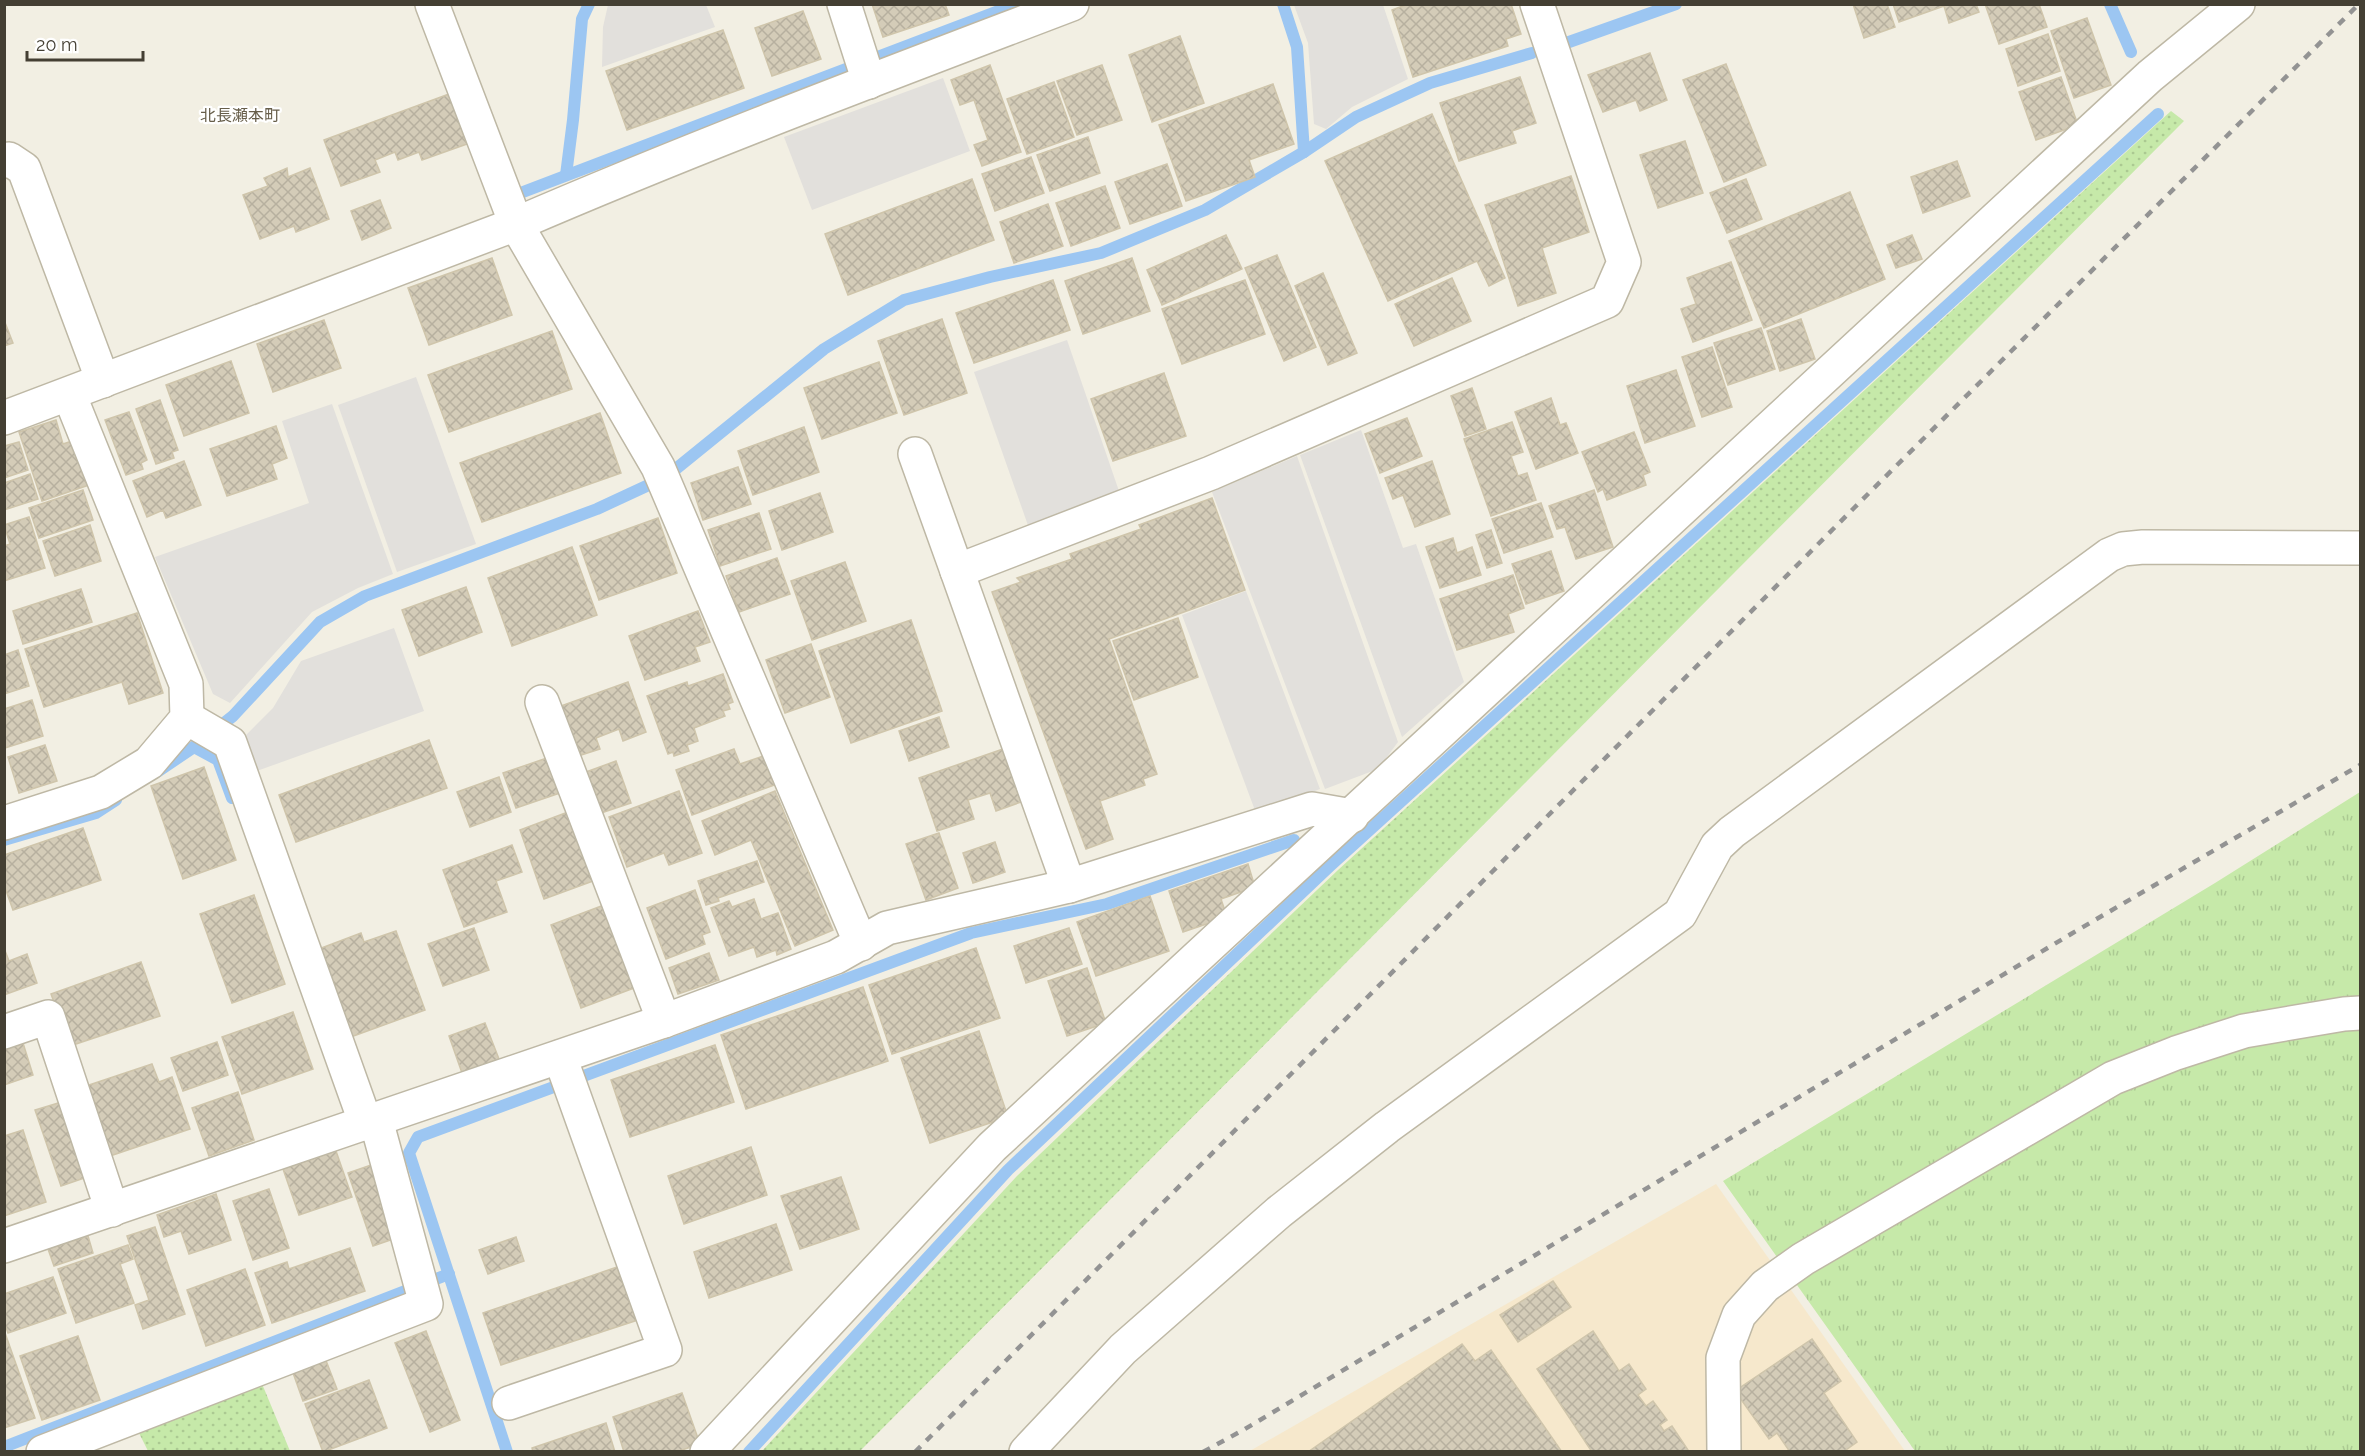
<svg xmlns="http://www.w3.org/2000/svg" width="2365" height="1456" font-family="Raleway,'Noto Sans JP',sans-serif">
	<defs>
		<pattern id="grass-dots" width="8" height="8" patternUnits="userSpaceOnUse" patternTransform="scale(1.5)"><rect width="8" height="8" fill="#c6e9a9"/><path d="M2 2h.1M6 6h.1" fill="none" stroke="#abc992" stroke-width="1.8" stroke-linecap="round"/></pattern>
		<pattern id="park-tufts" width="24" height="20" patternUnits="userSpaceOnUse" patternTransform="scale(1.5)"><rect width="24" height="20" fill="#c6e9a9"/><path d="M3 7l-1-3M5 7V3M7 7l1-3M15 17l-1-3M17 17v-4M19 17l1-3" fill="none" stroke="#abc992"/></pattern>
		<pattern id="building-cross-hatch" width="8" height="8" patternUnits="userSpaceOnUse" patternTransform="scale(1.5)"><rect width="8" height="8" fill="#d4ccb8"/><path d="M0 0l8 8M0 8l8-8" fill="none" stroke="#b7b09f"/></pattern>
	</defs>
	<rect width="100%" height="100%" fill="#f2efe3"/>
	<polygon fill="#f6e8cc" points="1716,1184 1905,1451 1248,1452"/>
	<g fill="url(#grass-dots)">
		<polygon points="2171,111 2184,121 860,1451 762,1451 1017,1176 1338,870"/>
		<polygon points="260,1379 290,1451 148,1451 137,1429"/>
	</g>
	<polygon fill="url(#park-tufts)" points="2360,792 2360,1451 1915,1451 1723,1181 2215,883"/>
	<g fill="#e2e0dc">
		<polygon points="608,5 706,5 715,27 602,67 603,27"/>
		<polygon points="1294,5 1383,5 1408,79 1352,107 1326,129 1314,124 1308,43"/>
		<polygon points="943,78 970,151 812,210 784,137"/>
		<polygon points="1067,340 1120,494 1030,531 974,372"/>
		<polygon points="416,377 476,544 397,572 338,405"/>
		<polygon points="332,404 393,574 358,588 312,612 230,703 213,694 155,557 309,503 282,421"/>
		<polygon points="1361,430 1403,548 1416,544 1464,682 1402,737 1300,455"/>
		<polygon points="1297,456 1398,742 1378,769 1325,789 1212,492"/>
		<polygon points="1246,591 1320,789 1256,813 1182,615"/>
		<polygon points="394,628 424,711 254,772 242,739 273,708 301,661"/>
	</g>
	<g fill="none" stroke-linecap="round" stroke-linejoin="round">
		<g stroke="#9cc6f2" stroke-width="12">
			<polyline points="1283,4 1297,47 1304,152"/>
			<polyline points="2110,4 2131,52"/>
			<polyline points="1569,42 1676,4"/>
			<polyline points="566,175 573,120 582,19 589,4"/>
			<polyline points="523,192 1017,4"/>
			<polyline points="677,468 824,349 904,300 990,277 1101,253 1205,210 1304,152 1356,117 1430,83 1532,53"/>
			<polyline points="194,747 218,760 232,798"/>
			<polyline points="157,772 194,747 233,716 320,622 365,596 597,509 653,483"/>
			<polyline points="4,840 96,813 116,800"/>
			<polyline points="4,1447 449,1274"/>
			<polyline points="507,1452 409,1153 418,1137 971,933 1107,904 1294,840"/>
			<polyline points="749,1452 1008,1170 1330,866 2158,114"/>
		</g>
	</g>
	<g fill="url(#building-cross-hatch)" stroke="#cfc5ab" stroke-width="1.5">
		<polygon points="872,4 945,4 949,15 883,37"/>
		<polygon points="1408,4 1511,4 1521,34 1506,39 1508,46 1413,77 1392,10"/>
		<polygon points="1853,4 1887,4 1895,27 1864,38"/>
		<polygon points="1893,4 1976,4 1979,12 1949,23 1944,6 1899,22"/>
		<polygon points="1985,4 2039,4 2047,27 1999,44"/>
		<polygon points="803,11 821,59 772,76 755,28"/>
		<polygon points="2087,18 2111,85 2074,98 2051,31"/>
		<polygon points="723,30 744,88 627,130 606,71"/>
		<polygon points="2048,34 2060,71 2018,86 2006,49"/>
		<polygon points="1180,36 1204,103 1152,122 1129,55"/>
		<polygon points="1650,53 1667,100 1640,111 1636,100 1603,112 1588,75"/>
		<polygon points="1726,64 1766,165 1724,182 1683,80"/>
		<polygon points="990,65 1021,152 982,166 974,145 988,140 974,100 960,105 951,80"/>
		<polygon points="1102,65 1122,120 1077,135 1057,81"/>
		<polygon points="1520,77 1536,123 1512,131 1516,143 1459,161 1440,103"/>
		<polygon points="2061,77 2078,125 2036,140 2019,92"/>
		<polygon points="1054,82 1074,137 1027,154 1007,99"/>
		<polygon points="1273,84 1294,144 1249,160 1255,177 1186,201 1159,125"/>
		<polygon points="449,94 467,144 422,160 419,152 398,160 395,152 375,160 380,172 341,186 324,140"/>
		<polygon points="1432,114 1505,278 1489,286 1477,261 1388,301 1325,161"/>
		<polygon points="1088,137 1100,173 1050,191 1037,155"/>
		<polygon points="1685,141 1703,193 1658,208 1640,155"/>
		<polygon points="1031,157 1044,193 995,211 982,174"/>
		<polygon points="1957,161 1970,196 1923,213 1911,177"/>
		<polygon points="1167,164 1182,206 1130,224 1115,182"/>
		<polygon points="287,168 288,177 310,168 329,219 296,232 294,226 260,239 243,195 268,186 264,178"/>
		<polygon points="1571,176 1589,232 1542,248 1556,293 1518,306 1485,205"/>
		<polygon points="972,179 994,240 848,295 825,234"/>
		<polygon points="1746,179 1762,219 1727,233 1710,193"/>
		<polygon points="1105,186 1120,228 1071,246 1056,203"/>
		<polygon points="1850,192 1885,279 1764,328 1729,241"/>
		<polygon points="380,200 391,228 362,240 351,211"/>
		<polygon points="1048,204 1063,246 1014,263 1000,222"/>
		<polygon points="1226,235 1242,269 1162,305 1147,270"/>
		<polygon points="1912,235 1922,259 1896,268 1887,245"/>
		<polygon points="1277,255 1316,347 1284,361 1245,268"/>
		<polygon points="492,258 512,315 429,345 408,288"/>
		<polygon points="1132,258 1150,311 1083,334 1065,281"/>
		<polygon points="1731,262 1752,320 1693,342 1681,309 1696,304 1687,278"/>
		<polygon points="1323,273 1357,353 1328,365 1295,286"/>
		<polygon points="1452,278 1471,321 1414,346 1395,304"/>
		<polygon points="1053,280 1070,330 974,363 956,313"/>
		<polygon points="1245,280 1265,334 1182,364 1162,309"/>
		<polygon points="942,319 967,393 904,415 878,341"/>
		<polygon points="1801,319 1815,359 1780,371 1767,331"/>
		<polygon points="4,320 13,343 4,346"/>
		<polygon points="324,320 341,368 273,392 257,344"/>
		<polygon points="1761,328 1775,369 1728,385 1714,343"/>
		<polygon points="552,331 572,389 449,432 428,375"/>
		<polygon points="1712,347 1732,407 1702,417 1682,357"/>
		<polygon points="231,361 249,413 184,436 166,385"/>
		<polygon points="879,362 897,413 822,439 804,388"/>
		<polygon points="1676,370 1695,426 1645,443 1627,386"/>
		<polygon points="1164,373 1186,436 1113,461 1091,399"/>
		<polygon points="1472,388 1486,429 1465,436 1451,396"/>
		<polygon points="1551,398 1560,425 1566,423 1578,453 1536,469 1515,412"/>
		<polygon points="160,400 178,450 172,452 174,458 156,464 136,409"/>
		<polygon points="129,412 147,460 141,463 143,469 126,475 105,420"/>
		<polygon points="600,413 621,473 482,522 460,463"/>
		<polygon points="1407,418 1422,456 1380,473 1365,434"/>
		<polygon points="56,420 63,444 81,438 95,483 42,501 19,432"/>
		<polygon points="1512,422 1523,452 1511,456 1518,476 1527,473 1536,500 1491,516 1464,439"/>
		<polygon points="276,426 287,458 272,464 277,479 227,496 210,449"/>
		<polygon points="804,427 819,472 753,495 738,451"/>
		<polygon points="1634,432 1650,472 1643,475 1646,485 1607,500 1603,489 1598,492 1582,452"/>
		<polygon points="19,442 28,470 4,478 4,446"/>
		<polygon points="184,461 201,505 166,518 163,510 147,517 133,481"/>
		<polygon points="1432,461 1450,514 1415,527 1403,495 1393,499 1385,478"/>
		<polygon points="738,467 751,504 703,520 691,483"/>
		<polygon points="30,474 38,499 4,510 4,483"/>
		<polygon points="83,490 93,520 39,538 29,508"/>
		<polygon points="1594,490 1613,547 1576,559 1565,527 1557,529 1549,506"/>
		<polygon points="820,493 833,532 782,550 769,511"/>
		<polygon points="1212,498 1245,590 1109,639 1157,774 1143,779 1145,785 1100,801 1113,839 1086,849 992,592 1021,582 1017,578 1072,559 1070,554 1141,529 1139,525"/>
		<polygon points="1541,503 1553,537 1504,553 1492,519"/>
		<polygon points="759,513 771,549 720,566 708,530"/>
		<polygon points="29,517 45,568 4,581 4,546 10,544 4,525"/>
		<polygon points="658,518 677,573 599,600 580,546"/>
		<polygon points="90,525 101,561 55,576 43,541"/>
		<polygon points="1491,530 1502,563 1487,568 1476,535"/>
		<polygon points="1453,538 1457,553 1472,547 1481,575 1440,588 1426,547"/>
		<polygon points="572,547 597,615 512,646 488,578"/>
		<polygon points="1551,551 1564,591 1526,604 1512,564"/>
		<polygon points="777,558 790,594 739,612 726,576"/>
		<polygon points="845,562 866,621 812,640 791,581"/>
		<polygon points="1513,575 1524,608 1508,614 1514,632 1457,650 1440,599"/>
		<polygon points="466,587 482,632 419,656 402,610"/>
		<polygon points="81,589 92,622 23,644 13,611"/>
		<polygon points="698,611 710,642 695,647 700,661 645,680 629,636"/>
		<polygon points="137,613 163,693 129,704 122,682 44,707 25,649"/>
		<polygon points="1178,618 1198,677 1134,700 1113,641"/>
		<polygon points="911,620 942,711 851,743 819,651"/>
		<polygon points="811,644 830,697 785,713 766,660"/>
		<polygon points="18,650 29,686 4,694 4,655"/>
		<polygon points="723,674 733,702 728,704 730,709 723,711 725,716 694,728 698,741 687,745 689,751 674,756 673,752 668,754 647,696 687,682 688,686"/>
		<polygon points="628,682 646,732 623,741 619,729 596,738 600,749 578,756 561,706"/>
		<polygon points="32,700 43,736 5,748 4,709"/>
		<polygon points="939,717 949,747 909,761 899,731"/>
		<polygon points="429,740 447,788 296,842 279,795"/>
		<polygon points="45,745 57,781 19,793 8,757"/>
		<polygon points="734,749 740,764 766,755 777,784 692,815 676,770"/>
		<polygon points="1003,749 1021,802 996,811 990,793 968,800 974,819 937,831 919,778"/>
		<polygon points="547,758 560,793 516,808 503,773"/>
		<polygon points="616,761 631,803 601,813 586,772"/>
		<polygon points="204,767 236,860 183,879 151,786"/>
		<polygon points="499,777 511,812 470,827 457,792"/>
		<polygon points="679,791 702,853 669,865 664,853 627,867 609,817"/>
		<polygon points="775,791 833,930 795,946 751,840 715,855 702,821"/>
		<polygon points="568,812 593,881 544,899 520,830"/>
		<polygon points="83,828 101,880 13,910 4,885 4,855"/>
		<polygon points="939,833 958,888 926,900 906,844"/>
		<polygon points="995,842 1005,872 973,883 963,853"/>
		<polygon points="512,845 522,872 496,881 507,912 464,927 443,870"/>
		<polygon points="757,861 764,882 718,898 719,901 706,905 698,881"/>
		<polygon points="1248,864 1255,887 1221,899 1227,917 1183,932 1169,891"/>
		<polygon points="695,890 710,932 702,935 705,944 666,959 647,908"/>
		<polygon points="254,895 285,984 232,1003 200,914"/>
		<polygon points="1150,896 1169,951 1096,976 1077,922"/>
		<polygon points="754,899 761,919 778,913 791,949 777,955 776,950 757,957 754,947 729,956 711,908 729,901 732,907"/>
		<polygon points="604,905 634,988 581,1008 551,925"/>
		<polygon points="474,928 489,970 443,986 428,944"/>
		<polygon points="1069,928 1082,964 1026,983 1014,946"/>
		<polygon points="396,931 425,1010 348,1038 311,952 361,933 364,942"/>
		<polygon points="4,948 9,961 27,954 37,983 4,995"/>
		<polygon points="976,948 1000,1018 892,1054 869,985"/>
		<polygon points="709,953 719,980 678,994 669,968"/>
		<polygon points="141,962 160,1016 70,1046 51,994"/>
		<polygon points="1087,968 1106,1023 1067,1036 1048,981"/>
		<polygon points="863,987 888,1061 746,1109 721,1035"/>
		<polygon points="293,1012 313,1069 242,1094 222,1037"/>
		<polygon points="485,1023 499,1059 462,1073 449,1036"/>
		<polygon points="979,1031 1008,1117 930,1143 901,1058"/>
		<polygon points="217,1042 228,1075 183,1091 171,1058"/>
		<polygon points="23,1043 33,1075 4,1085 4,1049"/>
		<polygon points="715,1045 734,1102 630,1137 611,1080"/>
		<polygon points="152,1064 159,1082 172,1077 190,1129 110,1156 86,1086"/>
		<polygon points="238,1092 254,1140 209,1156 192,1108"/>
		<polygon points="65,1101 90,1176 61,1186 35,1110"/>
		<polygon points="23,1130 46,1202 4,1216 4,1136"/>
		<polygon points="751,1147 767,1195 684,1224 668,1176"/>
		<polygon points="336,1151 352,1197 299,1215 283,1169"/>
		<polygon points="377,1163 402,1236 373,1246 348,1173"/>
		<polygon points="841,1177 859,1229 800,1249 781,1196"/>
		<polygon points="269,1189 289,1248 253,1260 233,1201"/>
		<polygon points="216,1194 231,1240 189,1254 181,1231 164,1237 157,1215"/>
		<polygon points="776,1224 792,1270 709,1298 694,1252"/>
		<polygon points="155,1227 185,1314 143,1329 135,1305 149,1300 127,1236"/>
		<polygon points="88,1236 93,1253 54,1266 48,1249"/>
		<polygon points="516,1237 524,1261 488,1274 479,1250"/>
		<polygon points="128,1245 133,1259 120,1264 134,1303 76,1323 58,1269"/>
		<polygon points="350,1248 365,1291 272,1323 255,1273 287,1262 289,1269"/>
		<polygon points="620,1266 638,1320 501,1365 483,1313"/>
		<polygon points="245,1269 265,1325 206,1346 187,1290"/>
		<polygon points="53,1277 66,1313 8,1333 4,1322 4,1294"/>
		<polygon points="1553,1281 1571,1307 1518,1342 1500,1315"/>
		<polygon points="4,1330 35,1418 4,1428"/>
		<polygon points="426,1331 460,1420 430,1432 395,1343"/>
		<polygon points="1593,1331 1619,1371 1629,1364 1646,1389 1638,1395 1646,1406 1653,1401 1667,1420 1660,1425 1664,1431 1672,1426 1688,1450 1685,1452 1592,1452 1537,1369"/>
		<polygon points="78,1336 100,1400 42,1420 20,1356"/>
		<polygon points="1812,1339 1841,1381 1824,1393 1857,1442 1843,1452 1790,1452 1777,1433 1769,1439 1735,1391"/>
		<polygon points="1462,1344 1475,1361 1491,1350 1562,1452 1308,1452"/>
		<polygon points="325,1358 337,1389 303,1401 292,1370"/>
		<polygon points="369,1380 387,1428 323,1452 305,1404"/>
		<polygon points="682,1393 700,1444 676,1452 624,1452 613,1417"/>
		<polygon points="606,1423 615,1452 533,1452 532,1448"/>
	</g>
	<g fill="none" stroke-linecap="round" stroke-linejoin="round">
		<defs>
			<g id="minor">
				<polyline points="432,4 516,224 658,467 861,944"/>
				<polyline points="844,4 869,82"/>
				<polyline points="4,161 9,159 24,169 103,381"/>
				<path d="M 4,418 L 516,224 C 699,145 886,75 1072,4"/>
				<polyline points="915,454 957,571"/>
				<polyline points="542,702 664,1021"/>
				<polyline points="187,718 230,743 366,1124"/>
				<polyline points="4,823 101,792 149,763 187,718 186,684 69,394"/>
				<polyline points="1069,886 957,571 1211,473 1607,301 1624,262 1537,4"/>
				<polyline points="4,1032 48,1017 112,1210"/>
				<polyline points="4,1246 664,1021 836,957 887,928 1069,886 1312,809 1352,816"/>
				<polyline points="509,1403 665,1350 560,1057"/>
				<polyline points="43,1452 426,1304 376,1120"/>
				<polyline points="707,1452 992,1147 2150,76 2238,4"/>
				<polyline points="1026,1452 1123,1349 1279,1212 1387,1127 1680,914 1717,846 1732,832 2109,555 2123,549 2143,547 2360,548"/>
				<polyline points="1724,1452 1723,1358 1739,1315 1765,1286 1803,1259 2113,1078 2176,1053 2244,1031 2344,1014 2360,1013"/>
			</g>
		</defs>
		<use href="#minor" stroke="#beb8a5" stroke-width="36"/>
		<use href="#minor" stroke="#fff" stroke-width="33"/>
		<g stroke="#939393" stroke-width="4.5" stroke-dasharray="8 8" stroke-linecap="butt">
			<polyline points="915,1452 1855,507 2359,4"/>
			<polyline points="1203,1452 1245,1429 2071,934 2360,765"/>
		</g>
	</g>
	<g text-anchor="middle" stroke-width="4.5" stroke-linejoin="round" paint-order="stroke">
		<g font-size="16" fill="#675e4a" stroke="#fff">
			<text x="240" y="121">北長瀬本町</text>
		</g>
	</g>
	<rect width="2365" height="1456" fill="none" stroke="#443f33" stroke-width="12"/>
	<path d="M27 51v9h116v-9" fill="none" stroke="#443f33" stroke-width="3"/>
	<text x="36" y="51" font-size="18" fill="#443f33" stroke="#ffffff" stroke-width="4.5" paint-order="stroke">20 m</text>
</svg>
